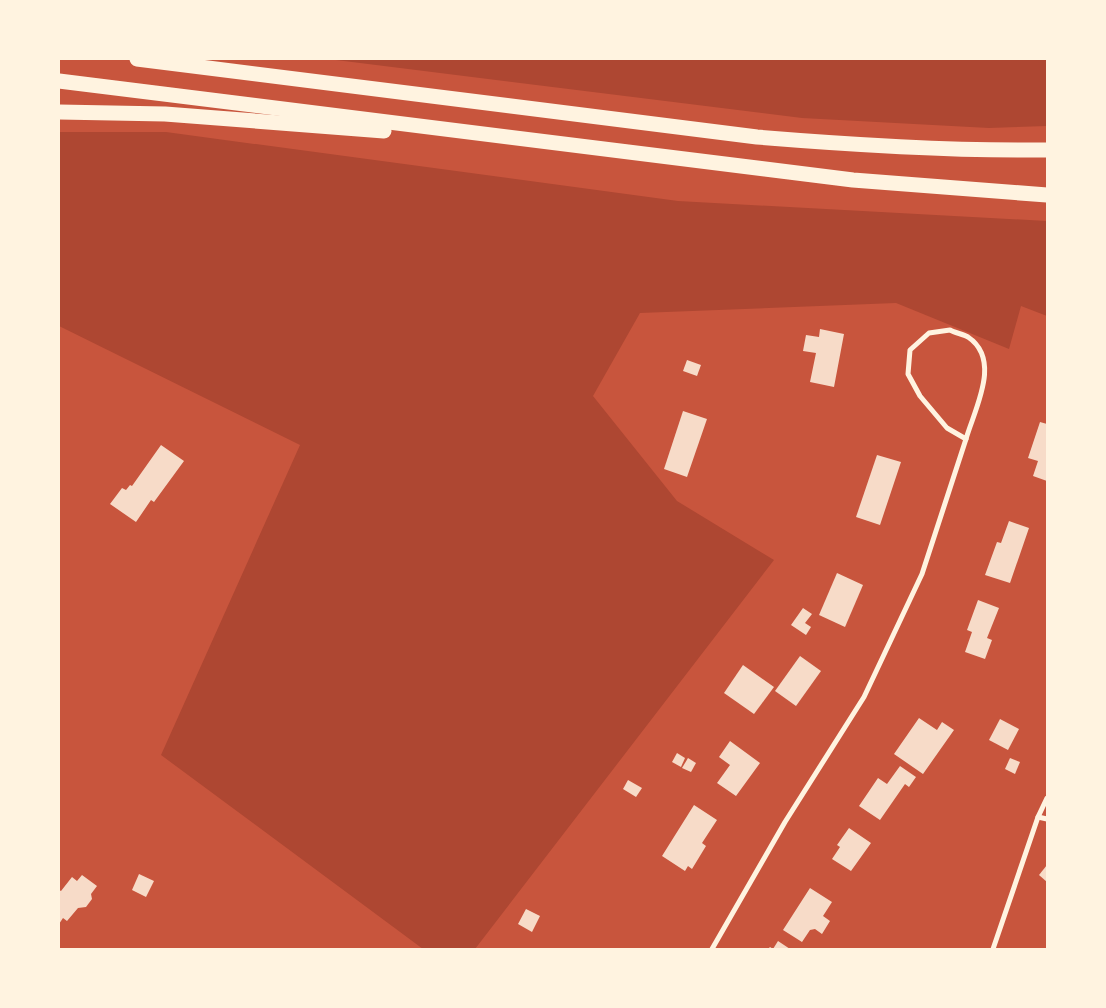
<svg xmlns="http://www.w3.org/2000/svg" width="1106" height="1008" font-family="'Noto Sans',sans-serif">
	<rect width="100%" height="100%" fill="#c8553d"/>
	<g fill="#ae4732">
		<polygon points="328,59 1047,59 1047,126 989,128 802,118"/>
		<polygon points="59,132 166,132 678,201 1047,221 1047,316 1021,306 1009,349 896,303 640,313 593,396 677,501 774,560 475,949 423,949 161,755 300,445 59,326"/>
	</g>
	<g fill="#f7dbc8">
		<polygon points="820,329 844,334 834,387 810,382 816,353 803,351 806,335 819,337"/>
		<polygon points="687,360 701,365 697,376 683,371"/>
		<polygon points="683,411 707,419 687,477 664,469"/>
		<polygon points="1040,422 1047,424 1047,481 1033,476 1038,461 1028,458"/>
		<polygon points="161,445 184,461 154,502 151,500 136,522 110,504 122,488 126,490 130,485 132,486"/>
		<polygon points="877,455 901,462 880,525 856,517"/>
		<polygon points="1009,521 1029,528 1010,583 985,575 997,542 1001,543"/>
		<polygon points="837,573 863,585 845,627 819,615"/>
		<polygon points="978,600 999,608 987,638 992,640 985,659 965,652 972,632 967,630"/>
		<polygon points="803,608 812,614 805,623 811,627 806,635 791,625"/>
		<polygon points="800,656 821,671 796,706 775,691"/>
		<polygon points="743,665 774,687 754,714 724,693"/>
		<polygon points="919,718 937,730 942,722 954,730 923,774 894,754"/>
		<polygon points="1000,719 1019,729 1008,750 989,740"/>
		<polygon points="730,741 760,763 736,796 717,783 730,765 719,757"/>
		<polygon points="677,753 685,758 681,767 672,762"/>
		<polygon points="688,758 696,763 691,772 682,768"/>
		<polygon points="1010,758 1020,762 1015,774 1005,769"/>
		<polygon points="900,766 916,777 909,787 905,784 880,820 859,806 878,778 887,784"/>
		<polygon points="628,780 642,788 636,797 623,789"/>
		<polygon points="694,805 717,820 702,843 706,846 692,869 688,866 685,871 662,856"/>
		<polygon points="849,828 871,843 851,871 832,859 840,847 837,845"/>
		<polygon points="1047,865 1047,882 1039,875"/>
		<polygon points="139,874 154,881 146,897 132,890"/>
		<polygon points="82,875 97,886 91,894 92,899 86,907 78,908 67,921 63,918 59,924 59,890 61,891 72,877 77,881"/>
		<polygon points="810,888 832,902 823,916 830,921 822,934 815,929 810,930 802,942 783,930"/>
		<polygon points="526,909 540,916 532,932 518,924"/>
		<polygon points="778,941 790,949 768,949 770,947 773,949"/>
	</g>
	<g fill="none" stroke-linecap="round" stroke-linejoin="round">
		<g stroke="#fff3e0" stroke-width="5">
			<path d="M 950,330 C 955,333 963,334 968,337 C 1002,360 975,408 966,439 L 947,428 L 920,396 L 908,374 L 910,350 L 929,333 Z"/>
			<polyline points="1038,817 1047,819"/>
			<polyline points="712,949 785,822 864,697 922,574 966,439"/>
			<polyline points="993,949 1038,817 1047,798"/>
		</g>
		<g stroke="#fff3e0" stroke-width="15">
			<path d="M 137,59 L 757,137 C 854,145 950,151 1047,150"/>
			<polyline points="59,81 853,180 1047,195"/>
			<polyline points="59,112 165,114 384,131"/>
		</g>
	</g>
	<rect width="1106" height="1008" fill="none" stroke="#fff3e0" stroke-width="120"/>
</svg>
